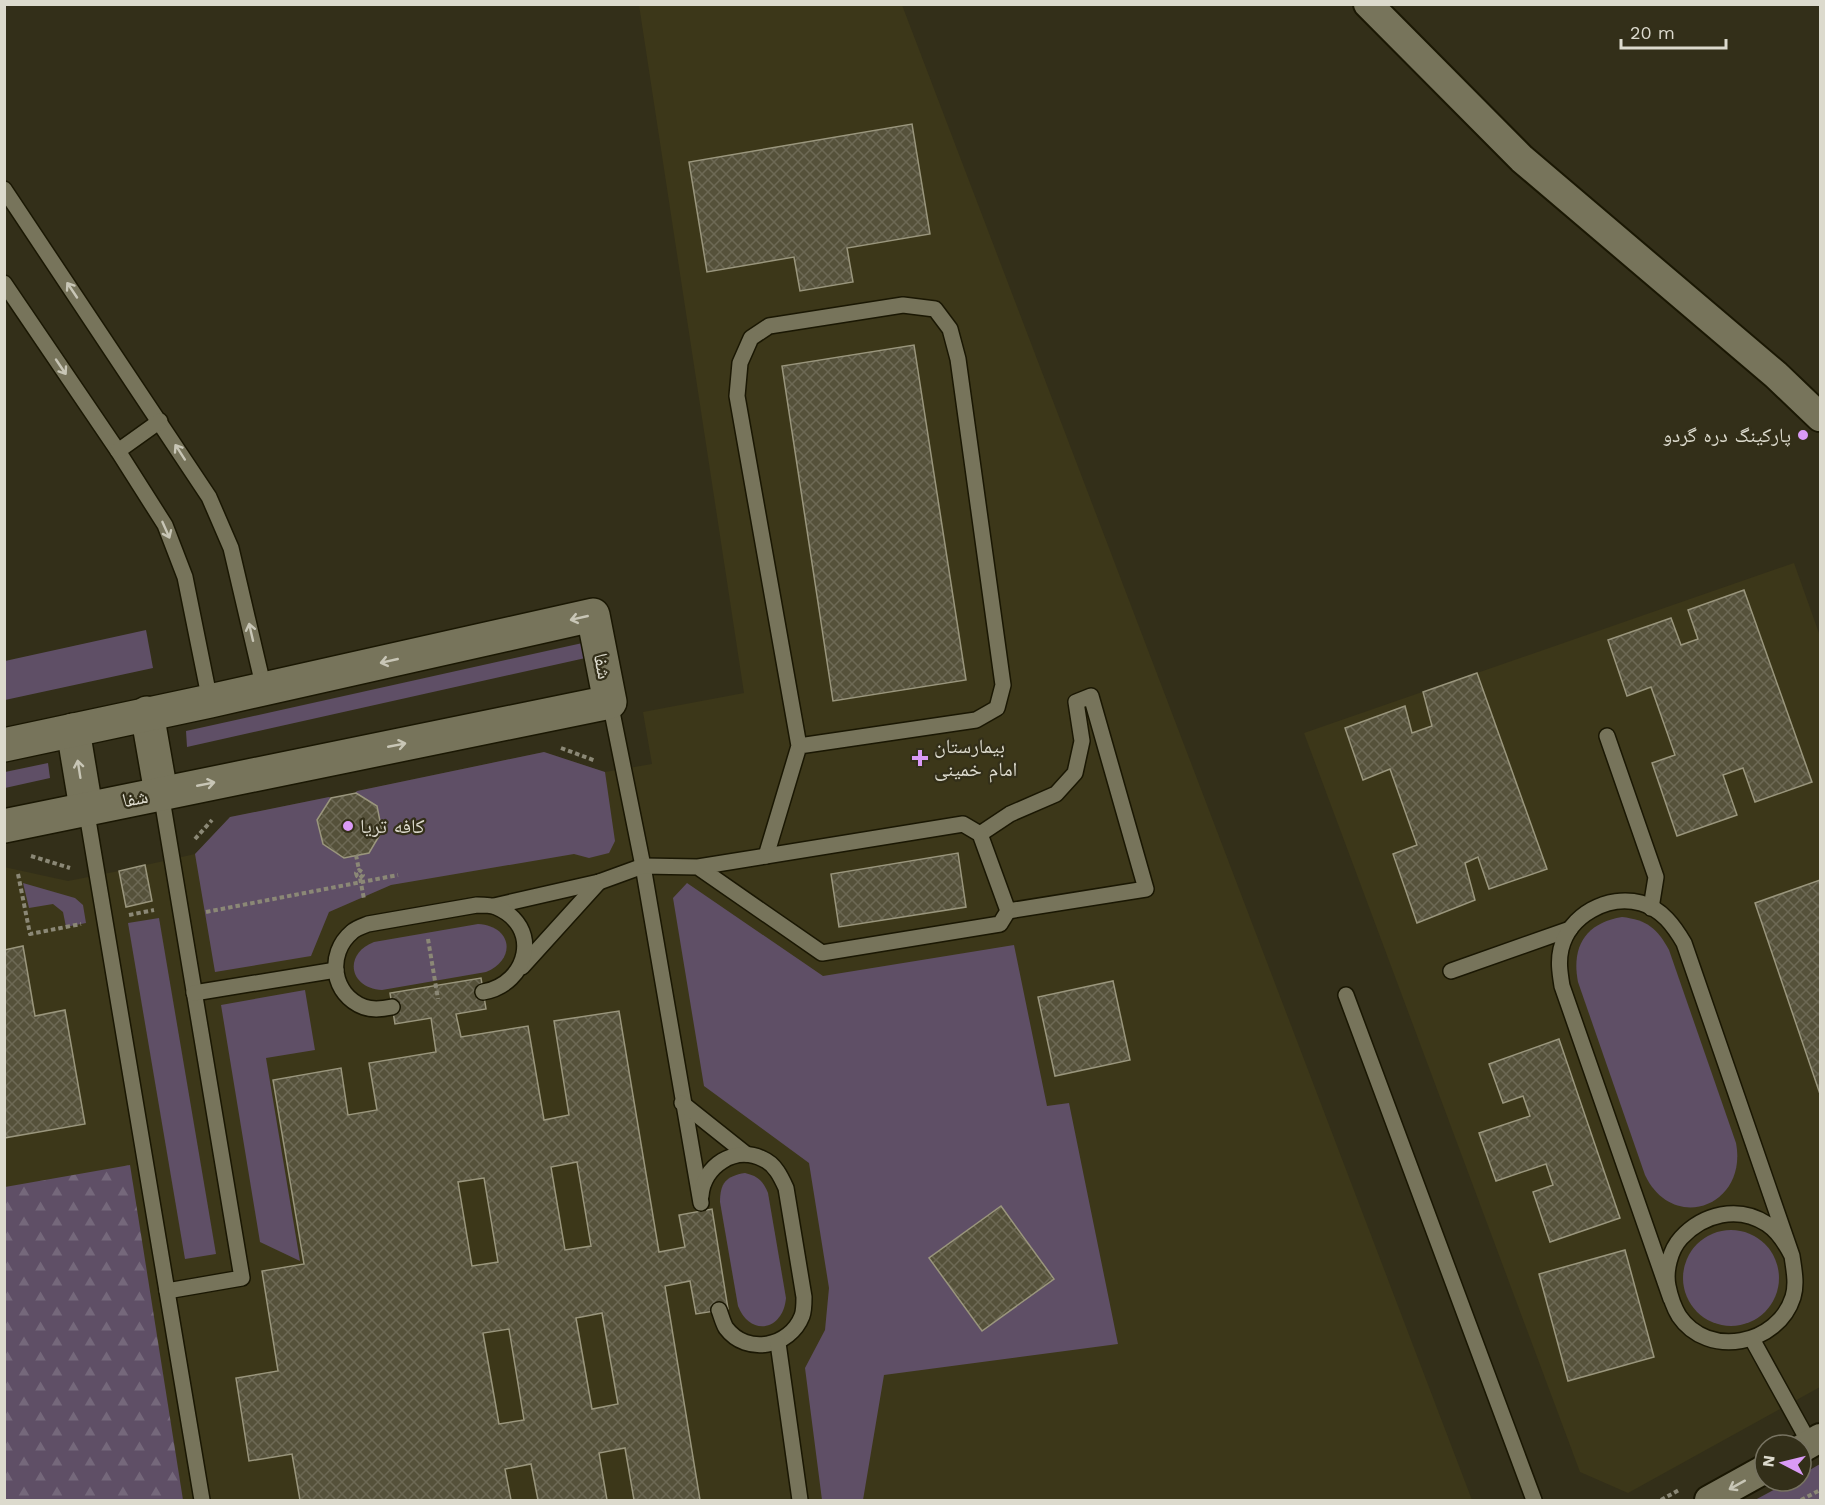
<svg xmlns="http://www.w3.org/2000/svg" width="1825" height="1505" font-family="'Work Sans','Noto Naskh Arabic',sans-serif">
	<defs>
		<pattern id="forest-firs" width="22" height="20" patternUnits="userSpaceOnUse" patternTransform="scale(1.5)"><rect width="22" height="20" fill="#5f4f66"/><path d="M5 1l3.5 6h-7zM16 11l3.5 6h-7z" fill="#75687b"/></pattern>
		<pattern id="building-cross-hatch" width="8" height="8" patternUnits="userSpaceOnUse" patternTransform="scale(1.5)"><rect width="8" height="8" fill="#55513a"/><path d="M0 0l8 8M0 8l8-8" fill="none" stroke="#6d6955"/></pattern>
	</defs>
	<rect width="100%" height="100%" fill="#332f19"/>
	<g fill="#3c3719">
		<polygon points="639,5 902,5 1472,1500 5,1500 4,867 68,881 119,871 195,854 230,817 329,797 331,798 355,793 357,791 544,752 605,772 652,764 643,712 744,693"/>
		<polygon points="1794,563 1820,636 1820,1387 1628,1493 1580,1472 1304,733"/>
	</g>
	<g fill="#5f4f66">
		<polygon points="146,630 153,668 5,700 5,661"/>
		<polygon points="587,642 590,657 187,747 186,731"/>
		<polygon points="544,752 605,772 615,841 609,853 589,858 574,854 391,885 329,912 311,956 215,972 195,854 230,817 329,797 331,798 355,793 357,791"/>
		<polygon points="48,763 50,778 5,788 5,772"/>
		<polygon points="23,883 75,898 83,905 86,923 66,927 63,912 53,904 29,908"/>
		<polygon points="687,883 823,976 1014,945 1047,1106 1069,1103 1118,1344 884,1375 863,1500 822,1500 805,1368 825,1330 829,1288 809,1163 704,1086 673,898"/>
		<path d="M 1622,917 C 1647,920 1657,928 1669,950 L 1736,1143 C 1748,1206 1673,1234 1645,1175 L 1578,982 C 1571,946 1586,923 1622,917 Z"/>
		<polygon points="159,918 216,1254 185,1259 128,923"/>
		<path d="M 478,924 C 512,926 517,959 486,972 L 382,990 C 349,988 343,954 374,942 Z"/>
		<polygon points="305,990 315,1050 266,1058 300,1261 260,1242 221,1005"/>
		<path d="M 745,1173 C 758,1176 763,1181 768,1193 L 786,1298 C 783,1331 750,1337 738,1306 L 720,1202 C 720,1183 726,1176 745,1173 Z"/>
		<circle cx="1731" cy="1278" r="48"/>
		<polygon points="1820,1464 1820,1500 1755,1500 1790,1481 1801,1481 1801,1475"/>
	</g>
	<polygon fill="url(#forest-firs)" points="130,1165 183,1500 5,1500 5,1187"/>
	<g fill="url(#building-cross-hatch)" stroke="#9a967d" stroke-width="1.5" fill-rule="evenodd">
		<polygon points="912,124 930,234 847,248 853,282 800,291 794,257 707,272 689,162"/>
		<polygon points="914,345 966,680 833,701 782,366"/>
		<polygon points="1744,590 1812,782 1755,802 1743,768 1723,775 1737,815 1677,836 1652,763 1675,755 1651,687 1627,696 1608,640 1671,618 1681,645 1698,639 1688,610"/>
		<polygon points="1477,673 1547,869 1489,889 1478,857 1465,863 1475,900 1417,923 1393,854 1417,845 1390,769 1363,780 1345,728 1405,706 1412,733 1432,726 1423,692"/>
		<polygon points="356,793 377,806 382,831 369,853 344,858 323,844 317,820 331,798"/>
		<polygon points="958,853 966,907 839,927 831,874"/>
		<polygon points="145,865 152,901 126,907 119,871"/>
		<polygon points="1820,880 1820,1094 1755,903"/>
		<polygon points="23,946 35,1016 65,1010 85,1124 4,1138 4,950"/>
		<path d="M 481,978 L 486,1009 L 456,1014 L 461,1037 L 528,1026 L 544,1120 L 569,1115 L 554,1021 L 619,1011 L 659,1252 L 685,1247 L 679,1215 L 712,1209 L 728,1309 L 696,1314 L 690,1281 L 665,1286 L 700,1500 L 634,1500 L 625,1448 L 599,1453 L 607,1500 L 538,1500 L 531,1464 L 505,1469 L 511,1500 L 300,1500 L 292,1454 L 249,1461 L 236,1378 L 278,1371 L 262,1271 L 304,1264 L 273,1080 L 341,1068 L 348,1115 L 377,1110 L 369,1063 L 436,1052 L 431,1018 L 395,1024 L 390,993 ZM 577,1162 L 591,1246 L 565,1250 L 551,1167 ZM 484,1178 L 498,1262 L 472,1266 L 458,1182 ZM 602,1313 L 618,1404 L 592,1409 L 576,1318 ZM 509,1329 L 524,1420 L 499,1424 L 483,1333 Z"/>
		<polygon points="1113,981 1130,1060 1055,1076 1038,997"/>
		<polygon points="1559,1039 1620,1218 1550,1242 1533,1192 1553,1185 1546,1164 1496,1181 1479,1133 1530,1116 1523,1096 1503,1103 1489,1064"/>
		<polygon points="1001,1206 1054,1279 982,1331 929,1258"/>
		<polygon points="1625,1250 1654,1357 1568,1381 1539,1274"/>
	</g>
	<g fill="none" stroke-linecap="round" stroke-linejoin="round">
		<defs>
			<g id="lane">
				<polyline points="4,189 209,497 231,548 264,689"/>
				<polyline points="4,283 118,451 165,525 185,577 210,701"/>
				<polyline points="118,451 160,421"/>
				<polyline points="610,702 643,866 701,1203"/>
				<polyline points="1607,736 1656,877 1651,908"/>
				<polyline points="161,793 242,1278 167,1291"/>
				<polyline points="86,808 202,1500"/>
				<polyline points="980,834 1010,814 1056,794 1075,773 1082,741 1076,702 1091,696 1146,889 1008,911"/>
				<polyline points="766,856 799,746 737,396 740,363 751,338 769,326 903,305 935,309 950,329 958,359 1003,685 997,708 976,720 799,746"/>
				<polyline points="494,906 599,882 643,866 698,867 963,824 980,834 1008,911 1000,924 822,953 698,867"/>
				<polyline points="522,967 599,882"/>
				<polyline points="1451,971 1570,929"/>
				<polyline points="194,993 336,970"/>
				<polyline points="1346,995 1534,1500"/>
				<path d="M 392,1007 C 383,1009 372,1010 364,1007 C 332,995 326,954 352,932 C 356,928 363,926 368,924 L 477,905 C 483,905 491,905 496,907 C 542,926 529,984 483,992"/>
				<polyline points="682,1103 746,1154"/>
				<path d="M 701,1196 C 703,1166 735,1145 763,1159 C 775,1164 781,1177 786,1188 L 804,1297 C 804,1303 804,1311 802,1316 C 790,1347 747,1356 726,1328 C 723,1323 721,1315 719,1310"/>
				<path d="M 1671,1299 L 1562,986 C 1560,973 1558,962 1561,949 C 1569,915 1608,894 1641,903 C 1662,909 1674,926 1684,943 L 1792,1256 C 1794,1270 1797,1284 1793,1297 C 1778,1345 1708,1359 1679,1316 C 1673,1306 1670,1296 1668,1286 C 1665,1271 1670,1250 1681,1238 C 1703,1214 1738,1205 1767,1224 C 1779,1232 1786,1244 1792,1256"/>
				<polyline points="1752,1339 1810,1444"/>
				<polyline points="778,1343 800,1500"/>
			</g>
			<g id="street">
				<polyline points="1368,4 1522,159 1776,375 1820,417"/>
				<polyline points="1801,1449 1820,1438"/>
				<polyline points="1709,1500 1765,1469"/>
			</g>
			<g id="secondary">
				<polyline points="147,713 161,793"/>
				<polyline points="73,730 86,808"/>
				<polyline points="4,745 210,701 593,615 610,702 4,826"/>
			</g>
		</defs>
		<use href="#lane" stroke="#1a1703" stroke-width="18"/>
		<use href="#street" stroke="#1a1703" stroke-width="32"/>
		<use href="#secondary" stroke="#1a1703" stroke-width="36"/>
		<g stroke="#8b8876" stroke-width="4" stroke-dasharray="4.5 3" stroke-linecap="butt">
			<polyline points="561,748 596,761"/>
			<polyline points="195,839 212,820"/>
			<polyline points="356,855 359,870"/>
			<polyline points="31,856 70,868"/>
			<polyline points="18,874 30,934 81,924"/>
			<polyline points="360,878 363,875 362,872 359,870 356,873 357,876 360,878 364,899"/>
			<polyline points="206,912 398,875"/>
			<polyline points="129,915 154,910"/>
			<polyline points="428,939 438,999"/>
			<polyline points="1661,1500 1679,1490"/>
			<polyline points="1801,1500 1820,1490"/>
		</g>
		<use href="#lane" stroke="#77745b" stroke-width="15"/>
		<use href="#street" stroke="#77745b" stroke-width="28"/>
		<use href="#secondary" stroke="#77745b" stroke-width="33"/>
	</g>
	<defs><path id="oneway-shaft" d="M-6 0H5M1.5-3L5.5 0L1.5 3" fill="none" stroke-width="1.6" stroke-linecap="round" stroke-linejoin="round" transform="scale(1.5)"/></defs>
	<g stroke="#c8c6b6">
		<use href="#oneway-shaft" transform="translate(72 290) rotate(-124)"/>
		<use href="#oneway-shaft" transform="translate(61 367) rotate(56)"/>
		<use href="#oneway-shaft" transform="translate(180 452) rotate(-123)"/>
		<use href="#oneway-shaft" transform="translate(166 530) rotate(66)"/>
		<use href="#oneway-shaft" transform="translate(579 618) rotate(167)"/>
		<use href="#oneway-shaft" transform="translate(251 632) rotate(-103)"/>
		<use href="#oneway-shaft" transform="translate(389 661) rotate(167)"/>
		<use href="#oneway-shaft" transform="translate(397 745) rotate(-11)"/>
		<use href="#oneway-shaft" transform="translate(79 769) rotate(-99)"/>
		<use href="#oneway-shaft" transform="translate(206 784) rotate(-11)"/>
		<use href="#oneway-shaft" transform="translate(1737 1485) rotate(151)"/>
	</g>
	<g fill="#da9af6" stroke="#332f19" stroke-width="2">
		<circle cx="1803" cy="435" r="6"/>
		<path d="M917 749h6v6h6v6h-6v6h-6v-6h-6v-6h6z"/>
		<circle cx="348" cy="826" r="6"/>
	</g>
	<g text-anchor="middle" stroke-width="4.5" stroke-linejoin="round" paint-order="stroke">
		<g font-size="20" fill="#dcdacd" stroke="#332f19" text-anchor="start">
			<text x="1791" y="442" text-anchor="end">پارکینگ دره گردو</text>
			<text x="934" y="753">بیمارستان<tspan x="934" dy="23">امام خمینی</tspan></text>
			<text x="360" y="833">کافه تریا</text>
		</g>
		<g font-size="20" fill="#dcdacd" stroke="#332f19">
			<text transform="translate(603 666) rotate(79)" y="7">شفا</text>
			<text transform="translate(135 798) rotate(-12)" y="7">شفا</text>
		</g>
	</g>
	<rect width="1825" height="1505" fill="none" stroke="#dcdacd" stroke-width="12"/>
	<g transform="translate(1783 1463) rotate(277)"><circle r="28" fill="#332f19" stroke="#777361" stroke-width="1.5"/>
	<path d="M0-4.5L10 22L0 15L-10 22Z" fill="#da9af6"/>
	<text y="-9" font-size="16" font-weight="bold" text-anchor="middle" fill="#dcdacd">N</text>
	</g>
	<path d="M1621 39v9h105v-9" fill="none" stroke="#dcdacd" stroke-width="3"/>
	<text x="1630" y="39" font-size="18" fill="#dcdacd" stroke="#332f19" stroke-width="4.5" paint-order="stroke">20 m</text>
</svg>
